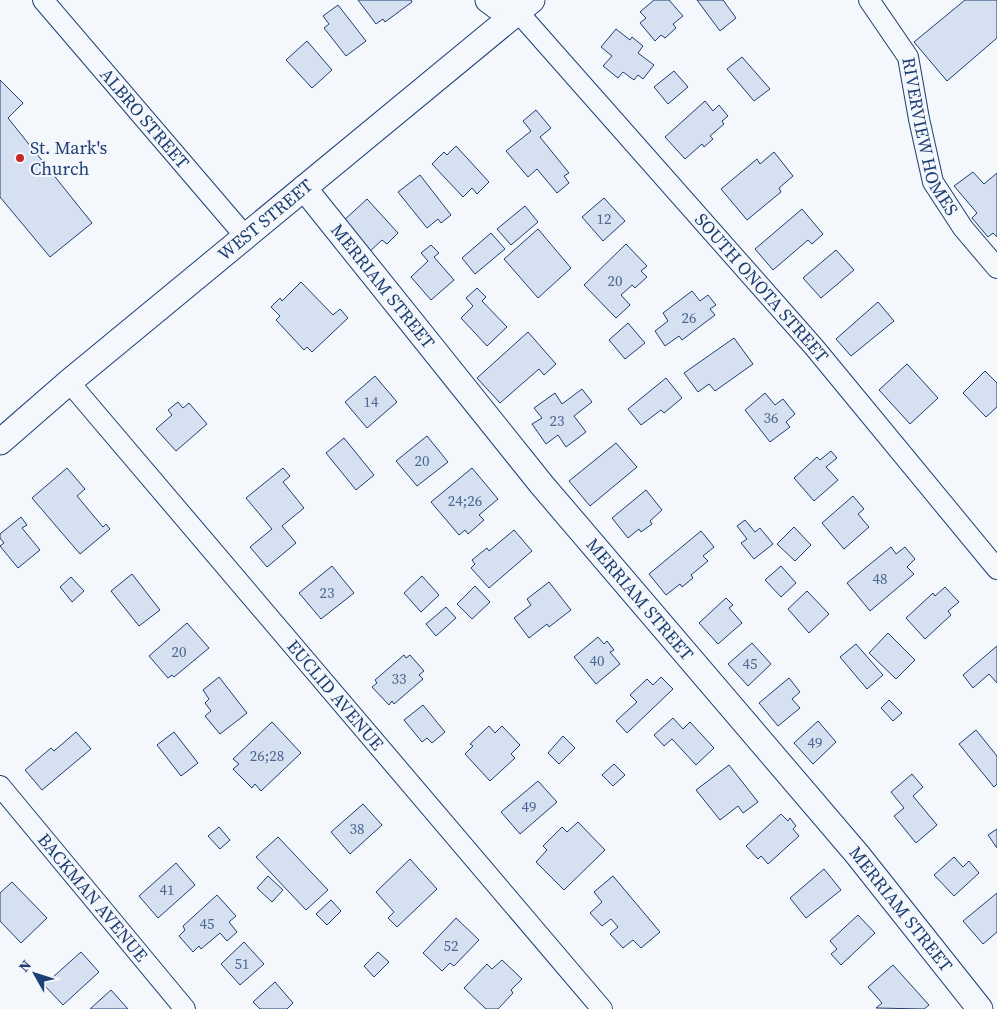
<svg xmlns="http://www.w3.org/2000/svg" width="997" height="1009" font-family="'Source Serif 4',serif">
	<rect width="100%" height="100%" fill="#f4f7fb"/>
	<g fill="#d5e0f0" stroke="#1d3f73">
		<polygon points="358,0 411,0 412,2 385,22 383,19 376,24"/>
		<polygon points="654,0 669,0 683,16 673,24 676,28 665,38 661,35 655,41 640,23 646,18 640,12"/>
		<polygon points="697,0 723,0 736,18 720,31"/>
		<polygon points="965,0 997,0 997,38 947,81 914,42"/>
		<polygon points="338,5 366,41 346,56 324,28 329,24 323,16"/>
		<polygon points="616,29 630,40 632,37 643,46 638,53 654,65 643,79 638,75 634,80 623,72 618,78 603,66 612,56 601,47"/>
		<polygon points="307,41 332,70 312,88 286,60"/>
		<polygon points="742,57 770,89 754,101 727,69"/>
		<polygon points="674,71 688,87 668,104 654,87"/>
		<polygon points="0,80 23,103 8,118 92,223 50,257 0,197"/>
		<polygon points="705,101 713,111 719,105 728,116 722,121 724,124 710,136 713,139 704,147 702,144 685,159 665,137"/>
		<polygon points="536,110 551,128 540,137 569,173 564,176 569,183 557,193 537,169 528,177 506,151 531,131 523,121"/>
		<polygon points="456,146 489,182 477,194 472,188 463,197 432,164 444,152 447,155"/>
		<polygon points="774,152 793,176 779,188 781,192 747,220 721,189 757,159 760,164"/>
		<polygon points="973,172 984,184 997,173 997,237 993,233 988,237 972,218 977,213 954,186"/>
		<polygon points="420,175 451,215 441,223 438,219 427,228 398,192"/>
		<polygon points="604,198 625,221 603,241 582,217"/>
		<polygon points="367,199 398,233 387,244 382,240 368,253 341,223"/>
		<polygon points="525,206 538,222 511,245 497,229"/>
		<polygon points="802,209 823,234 812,244 808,240 773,270 755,249"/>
		<polygon points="538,229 571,268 538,298 504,259"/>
		<polygon points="491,233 505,249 475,274 462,258"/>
		<polygon points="626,244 647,266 641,271 647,277 635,288 632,285 621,295 630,305 616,318 584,285"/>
		<polygon points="431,245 439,253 434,257 454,280 431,300 411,277 428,261 421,253"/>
		<polygon points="836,250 854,270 821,298 803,278"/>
		<polygon points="301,282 333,315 340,309 348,318 312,352 307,347 304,350 276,320 280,316 271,307 280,298 282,301"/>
		<polygon points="477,288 486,297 482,301 507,327 487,346 461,318 473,306 466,298"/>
		<polygon points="692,291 700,301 708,295 716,305 710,309 715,315 682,340 679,336 665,346 655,331 668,321 663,313"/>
		<polygon points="878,302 894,321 851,356 836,339"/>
		<polygon points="628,323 645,343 625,359 609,340"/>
		<polygon points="528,332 556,364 544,375 539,369 500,403 477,378"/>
		<polygon points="734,338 753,364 715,391 709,384 698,392 684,373"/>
		<polygon points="907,364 938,398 910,424 879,390"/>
		<polygon points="985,371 997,383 997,407 986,417 963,393"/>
		<polygon points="375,376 397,402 367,428 345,402"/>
		<polygon points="666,378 682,398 664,413 661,410 641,425 628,409"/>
		<polygon points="582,389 592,402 574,416 586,432 566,447 558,435 546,444 532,424 542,418 534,408 555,393 562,404"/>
		<polygon points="765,393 775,405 783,399 795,414 786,422 790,427 770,442 745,410"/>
		<polygon points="178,402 183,408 189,403 207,424 176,451 156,429 172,415 168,410"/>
		<polygon points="427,436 448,462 417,486 396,461"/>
		<polygon points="344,438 374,475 356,490 326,453"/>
		<polygon points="616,443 637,467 590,506 569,481"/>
		<polygon points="831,451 837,458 826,467 838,480 814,501 794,478 817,457 820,460"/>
		<polygon points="67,468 85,489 77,496 103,527 106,524 110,529 80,554 32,498"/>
		<polygon points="283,468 290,476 283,482 304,508 282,526 296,543 267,567 250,547 272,529 246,498"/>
		<polygon points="472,468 498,499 479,515 484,520 468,534 465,530 459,535 431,502"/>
		<polygon points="646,490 662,510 650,521 652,524 641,532 639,529 628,538 612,518"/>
		<polygon points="853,496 864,509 858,514 869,527 844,549 822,523"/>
		<polygon points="21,517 27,525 22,528 40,550 18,568 0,546 4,543 0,538 0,534"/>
		<polygon points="745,520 755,532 760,528 773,544 754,559 741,543 747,539 737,526"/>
		<polygon points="794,527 811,545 795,561 777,544"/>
		<polygon points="514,530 532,551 489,588 471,568 475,564 472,560 487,548 489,551"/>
		<polygon points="701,531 714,547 703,556 708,561 691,575 693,578 682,587 680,584 666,595 649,574"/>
		<polygon points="891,547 896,554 905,547 915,559 907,567 914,574 870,611 847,583"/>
		<polygon points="332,566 354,593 321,619 299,593"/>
		<polygon points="781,566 796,583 781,597 765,580"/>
		<polygon points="132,574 160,610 139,626 111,591"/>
		<polygon points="422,576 439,595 421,612 404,593"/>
		<polygon points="71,577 84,591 72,602 60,587"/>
		<polygon points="549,582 571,610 549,627 547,624 529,638 514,618 531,605 527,599"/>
		<polygon points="475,586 490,602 472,619 457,604"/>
		<polygon points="945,587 959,602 948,611 951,615 925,639 906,618 933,593 935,596"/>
		<polygon points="807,591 829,614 809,633 788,609"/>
		<polygon points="726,598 733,605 729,608 742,623 718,644 699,623"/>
		<polygon points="446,607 456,618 436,636 426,624"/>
		<polygon points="187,623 209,648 174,677 172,675 168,678 149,656"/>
		<polygon points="888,633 915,660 896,679 869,653"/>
		<polygon points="598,637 604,644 607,641 614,650 610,652 620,664 596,684 574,657"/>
		<polygon points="752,643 771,664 748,686 728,664"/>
		<polygon points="856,644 883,675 867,689 840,657"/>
		<polygon points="997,646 997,683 989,674 973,688 963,675"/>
		<polygon points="404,655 406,658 410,655 424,671 419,675 423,679 394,704 392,701 389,705 372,687 377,683 375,680"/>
		<polygon points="219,677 247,713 220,734 205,716 211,711 205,703 209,699 203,690"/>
		<polygon points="661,677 673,689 627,733 616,721 637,702 630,695 647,679 653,685"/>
		<polygon points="789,678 800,692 792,699 800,708 778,726 759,703"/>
		<polygon points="889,700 902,713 893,721 881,708"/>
		<polygon points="423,705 445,732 432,743 427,738 422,742 404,720"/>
		<polygon points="673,718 683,729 690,722 714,748 696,765 672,739 664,746 654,735"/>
		<polygon points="818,721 836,742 813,764 794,743"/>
		<polygon points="272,722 301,753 261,791 255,784 252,788 233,769 239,764 233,759"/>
		<polygon points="489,726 495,733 502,726 520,745 511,754 515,758 490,781 465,754 473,746 470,744"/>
		<polygon points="976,730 997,756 997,784 994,787 959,744"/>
		<polygon points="76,732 91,749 42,790 25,770 51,748 54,751"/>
		<polygon points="174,732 198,763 181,776 157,745"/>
		<polygon points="563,736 575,748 559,764 548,753"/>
		<polygon points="614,764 625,775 613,786 602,775"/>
		<polygon points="729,765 758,802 743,813 738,806 720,820 696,790"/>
		<polygon points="912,774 923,787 913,796 937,825 916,843 894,816 904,808 891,792"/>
		<polygon points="538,781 557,802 520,834 501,812"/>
		<polygon points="363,804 382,825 350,854 331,832"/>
		<polygon points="781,814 788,821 790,818 796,826 793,829 799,836 768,864 761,856 758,859 746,846"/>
		<polygon points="578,822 605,850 564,890 536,862 547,850 543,846 562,827 567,832"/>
		<polygon points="219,827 230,840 220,849 208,836"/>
		<polygon points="997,829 997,848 988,835"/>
		<polygon points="278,837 328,890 306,910 256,857"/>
		<polygon points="954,857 963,867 969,861 979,873 954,896 934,875"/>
		<polygon points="410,859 437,889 397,927 388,918 394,912 376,892"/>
		<polygon points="176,863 195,885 158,918 139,896"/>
		<polygon points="824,869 841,890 806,918 790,898"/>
		<polygon points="268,876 283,890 272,902 257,888"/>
		<polygon points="613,876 660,932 641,948 633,940 623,948 610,934 618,927 611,919 602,926 590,913 602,902 594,892"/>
		<polygon points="12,882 47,918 21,943 0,921 0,893"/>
		<polygon points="997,893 997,932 983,944 963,921"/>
		<polygon points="217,895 236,916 229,922 237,932 227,941 220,933 201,949 199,946 193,952 179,936 185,930 183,926"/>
		<polygon points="331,900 341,911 327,925 316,914"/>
		<polygon points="858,915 875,933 841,965 831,954 837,949 830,941"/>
		<polygon points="456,918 479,940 454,966 450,963 442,971 423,953"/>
		<polygon points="244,942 264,964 240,985 221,964"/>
		<polygon points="81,952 99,972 63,1005 44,985"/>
		<polygon points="378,952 389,962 374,977 364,966"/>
		<polygon points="502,960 522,979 511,990 513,993 498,1009 486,1009 464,988 487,964 492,969"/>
		<polygon points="893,965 929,1005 924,1009 876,1008 882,1003 868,987"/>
		<polygon points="275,982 293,1003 287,1009 260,1009 253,1002"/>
		<polygon points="111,990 128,1009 90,1009"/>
	</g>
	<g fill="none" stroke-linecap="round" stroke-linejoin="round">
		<defs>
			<g id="minor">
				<path id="s1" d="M 43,0 L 245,236"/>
				<path id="s2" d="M 869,0 L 908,57 L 919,119 L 933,182 L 963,228 L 997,268"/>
				<path id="s3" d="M 518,12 L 814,347 L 997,569"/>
				<path id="s4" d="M 69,382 L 602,1009"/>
				<path id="s5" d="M 0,786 L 185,1009"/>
			</g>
			<g id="tertiary">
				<polyline points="488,0 496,6 518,12"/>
				<path id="s6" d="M 304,188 L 542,485 L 857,854 L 980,1009"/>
				<path id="s7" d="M 0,442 L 69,382 L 532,0"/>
			</g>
		</defs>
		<use href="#minor" stroke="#1d3f73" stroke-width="22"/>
		<use href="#tertiary" stroke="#1d3f73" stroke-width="27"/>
		<use href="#minor" stroke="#f4f7fb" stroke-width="20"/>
		<use href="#tertiary" stroke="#f4f7fb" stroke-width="25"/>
	</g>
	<circle fill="#c62828" stroke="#f4f7fb" stroke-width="2" cx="20" cy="158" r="5"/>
	<g text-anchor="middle" stroke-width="4" stroke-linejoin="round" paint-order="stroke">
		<g font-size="15" fill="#4b6792">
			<text x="604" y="224">12</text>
			<text x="615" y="286">20</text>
			<text x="689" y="323">26</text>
			<text x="371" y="407">14</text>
			<text x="771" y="423">36</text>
			<text x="557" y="426">23</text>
			<text x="422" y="466">20</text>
			<text x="465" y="506">24;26</text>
			<text x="880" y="584">48</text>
			<text x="327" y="598">23</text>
			<text x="179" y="657">20</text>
			<text x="597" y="666">40</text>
			<text x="750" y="669">45</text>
			<text x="399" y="684">33</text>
			<text x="815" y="748">49</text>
			<text x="267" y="761">26;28</text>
			<text x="529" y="812">49</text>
			<text x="357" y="834">38</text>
			<text x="167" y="895">41</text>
			<text x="207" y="929">45</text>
			<text x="451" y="951">52</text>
			<text x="242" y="969">51</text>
		</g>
		<g font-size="18" fill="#1d3f73" stroke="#f4f7fb">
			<text dy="6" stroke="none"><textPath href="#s1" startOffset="156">ALBRO STREET</textPath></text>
			<text dy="6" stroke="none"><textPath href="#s2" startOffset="152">RIVERVIEW HOMES</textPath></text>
			<text dy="6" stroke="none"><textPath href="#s7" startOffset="346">WEST STREET</textPath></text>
			<text dy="6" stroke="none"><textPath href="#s6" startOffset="126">MERRIAM STREET</textPath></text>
			<text dy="6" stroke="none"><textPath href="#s3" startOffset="368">SOUTH ONOTA STREET</textPath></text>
			<text dy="6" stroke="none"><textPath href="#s6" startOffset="531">MERRIAM STREET</textPath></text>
			<text dy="6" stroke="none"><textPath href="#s4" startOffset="411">EUCLID AVENUE</textPath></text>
			<text dy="6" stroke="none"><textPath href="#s5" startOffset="145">BACKMAN AVENUE</textPath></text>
			<text dy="6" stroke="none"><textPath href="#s6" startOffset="936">MERRIAM STREET</textPath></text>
		</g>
		<g font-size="18" fill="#1d3f73" stroke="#f4f7fb" text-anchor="start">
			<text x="30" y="154">St. Mark's<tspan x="30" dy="21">Church</tspan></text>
		</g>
	</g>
	<g transform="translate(35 974) rotate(309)" stroke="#f4f7fb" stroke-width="4" paint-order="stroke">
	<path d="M0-4L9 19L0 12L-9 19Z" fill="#1d3f73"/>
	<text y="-8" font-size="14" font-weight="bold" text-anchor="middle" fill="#1d3f73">N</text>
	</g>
</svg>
